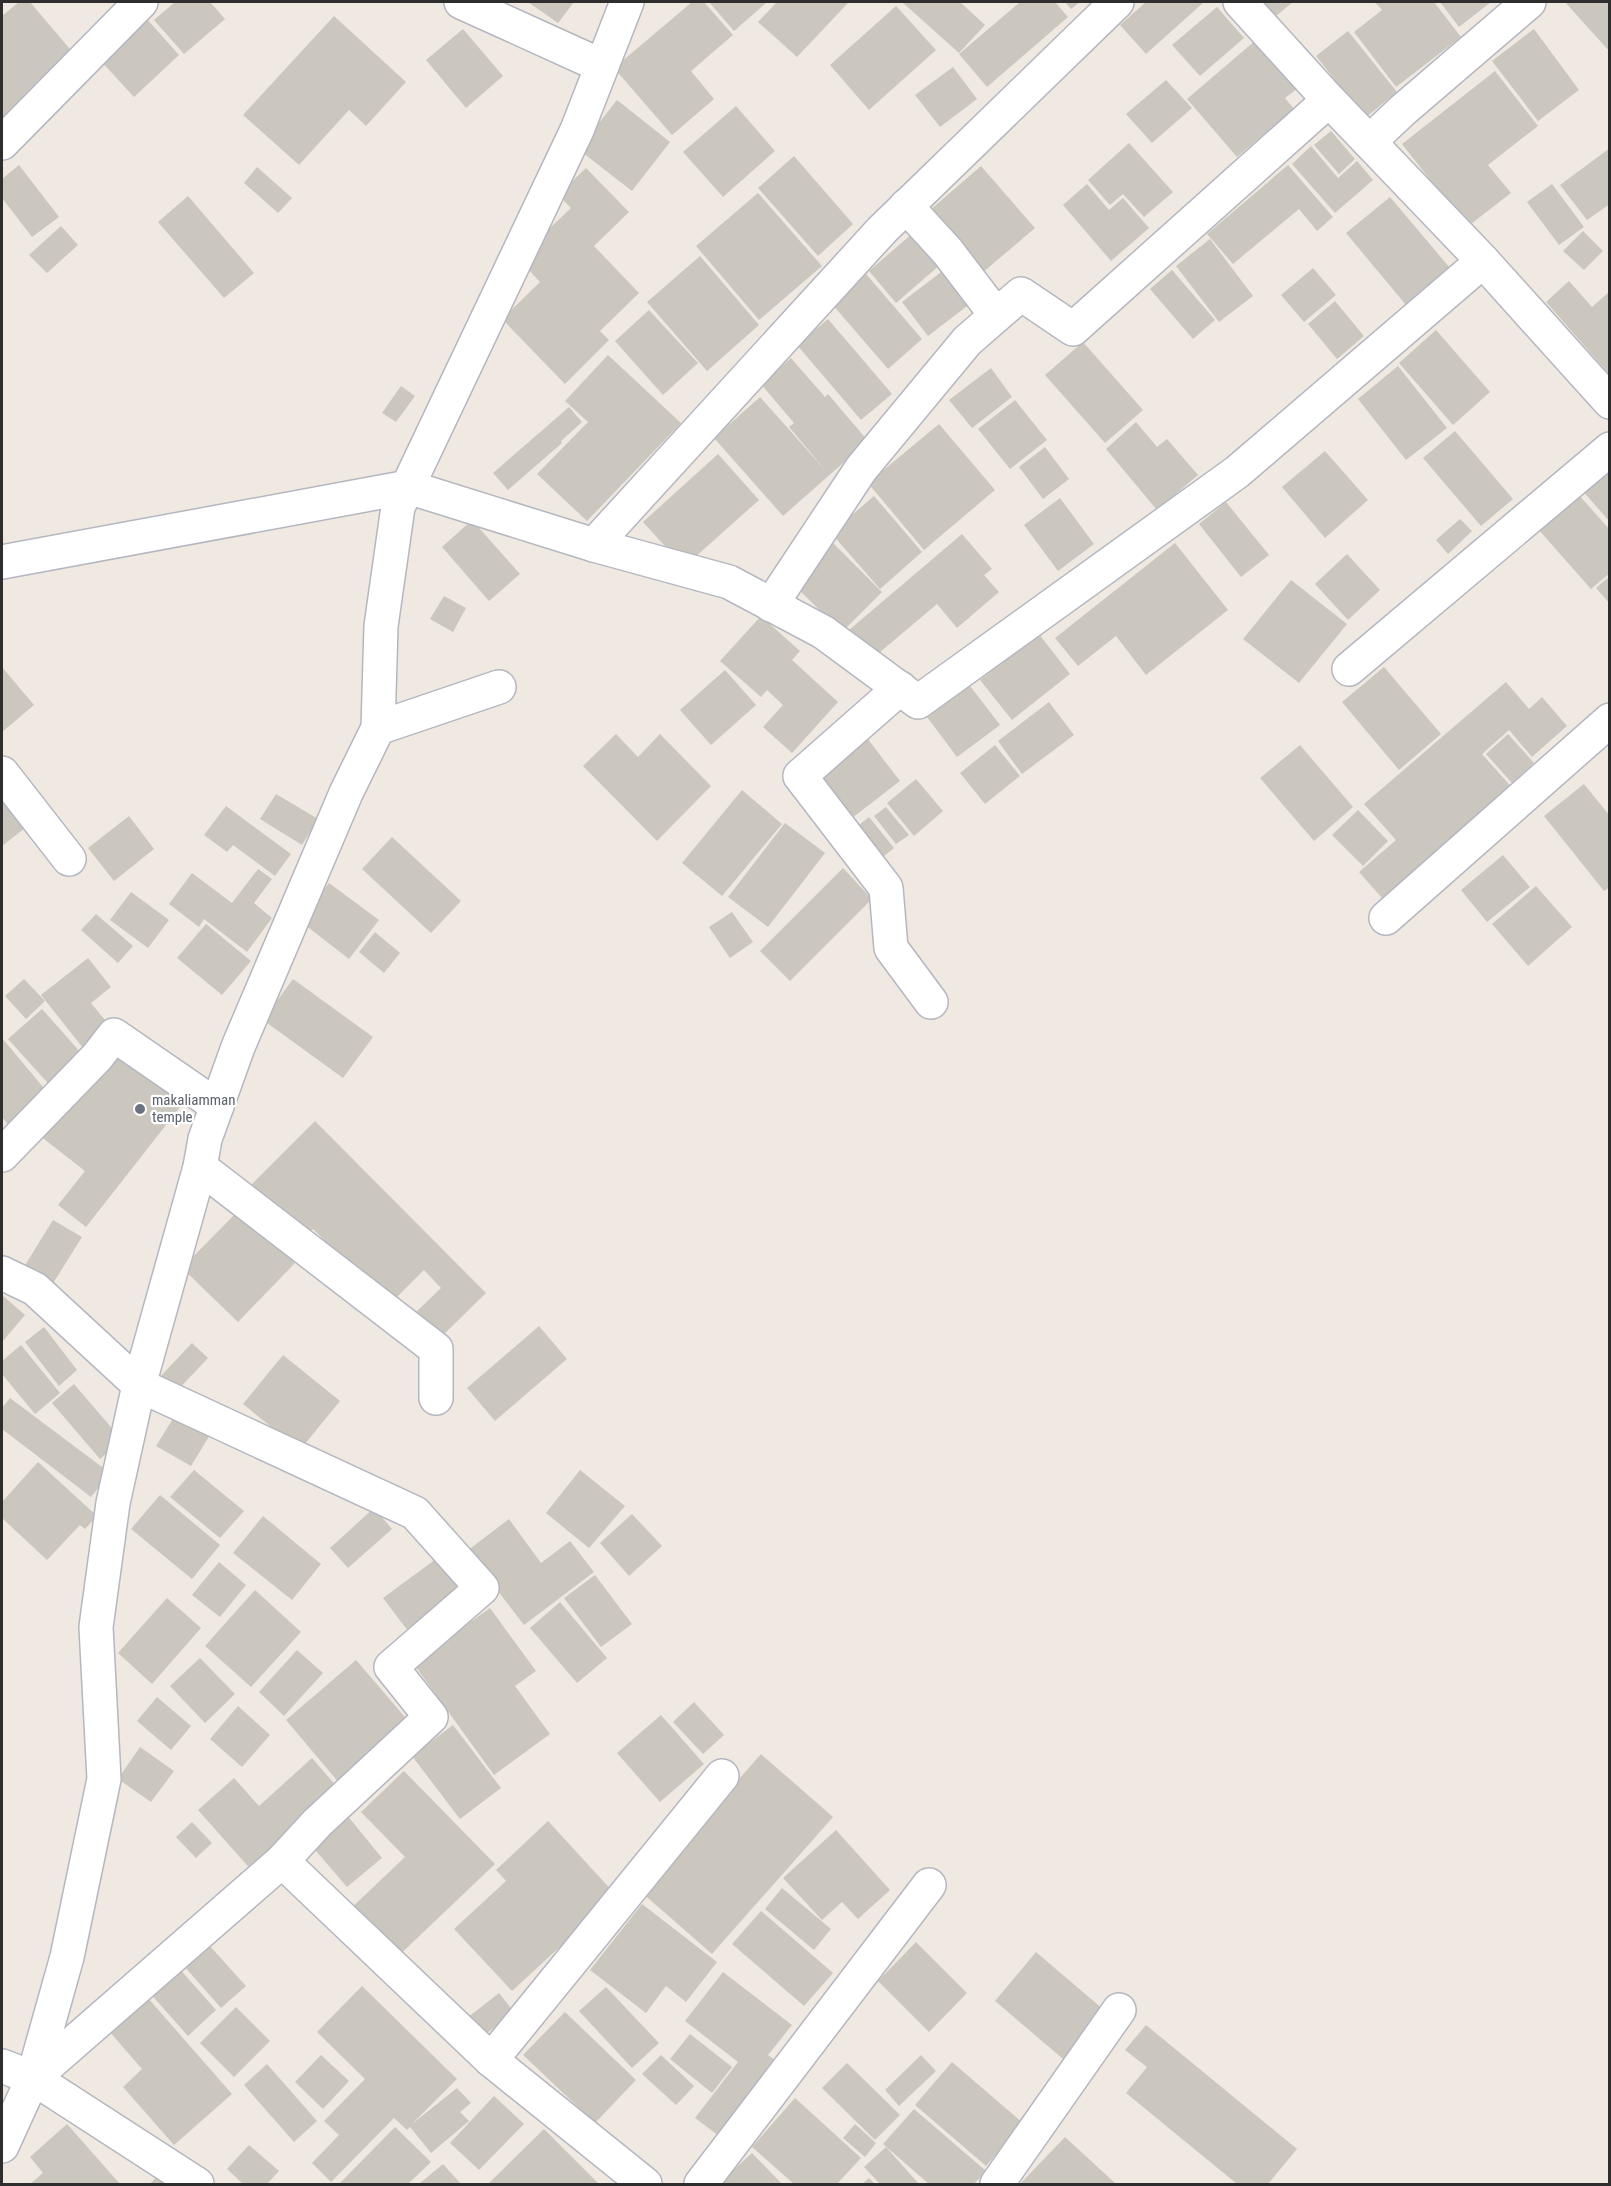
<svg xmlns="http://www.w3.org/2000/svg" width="1611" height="2186" font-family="'Roboto Condensed',sans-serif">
	<rect width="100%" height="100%" fill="#efe9e1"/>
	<g fill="#cbc7bf">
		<polygon points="19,2 30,2 75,55 2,118 2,16"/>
		<polygon points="175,2 210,2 225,19 184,54 154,20"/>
		<polygon points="528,2 574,2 558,23"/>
		<polygon points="692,2 704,2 733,35 691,71 714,99 672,135 614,68"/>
		<polygon points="709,2 767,2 734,31"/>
		<polygon points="777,2 849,2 797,57 758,22"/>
		<polygon points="902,2 960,2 985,25 959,53"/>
		<polygon points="1020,2 1055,2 1068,17 987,87 959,54"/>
		<polygon points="1065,2 1080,2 1071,9"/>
		<polygon points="1146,2 1204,2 1146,54 1120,25"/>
		<polygon points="1263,2 1293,2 1276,16"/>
		<polygon points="1375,2 1434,2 1461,37 1396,87 1354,32 1382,10"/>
		<polygon points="1440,2 1491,2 1459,27"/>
		<polygon points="1565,2 1610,2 1610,52"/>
		<polygon points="896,6 936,50 869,110 830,65"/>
		<polygon points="1217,7 1244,38 1200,76 1172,45"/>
		<polygon points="334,16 406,82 366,126 349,110 299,165 243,115"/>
		<polygon points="145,17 179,55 134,97 99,59"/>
		<polygon points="463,29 503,76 466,108 426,60"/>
		<polygon points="1534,29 1579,90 1538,121 1492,61"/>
		<polygon points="1348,31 1397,92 1365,118 1316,56"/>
		<polygon points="1256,40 1298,88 1285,98 1294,109 1237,157 1187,99"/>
		<polygon points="953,67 977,99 940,127 915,95"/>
		<polygon points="1495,71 1538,126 1488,165 1511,193 1467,227 1402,144"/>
		<polygon points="1166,80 1192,108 1152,143 1126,114"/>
		<polygon points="617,100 670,142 632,191 578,149"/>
		<polygon points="736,106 775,151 723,197 683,152"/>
		<polygon points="1331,131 1355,159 1339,174 1314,145"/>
		<polygon points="1129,143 1173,192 1144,217 1123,194 1110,205 1088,180"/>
		<polygon points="1311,146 1338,178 1357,161 1373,180 1335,213 1292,164"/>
		<polygon points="1610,148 1610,204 1587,220 1560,185"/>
		<polygon points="794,156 853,224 818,256 758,188"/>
		<polygon points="19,165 59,217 32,237 2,198 2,179"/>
		<polygon points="1288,165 1333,217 1317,231 1299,209 1233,264 1207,234"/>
		<polygon points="981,166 1035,228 975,279 922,217"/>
		<polygon points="257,167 292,198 278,213 244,183"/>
		<polygon points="586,168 629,212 594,246 639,293 600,331 609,340 565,384 502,319 540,282 518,258 571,208 558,195"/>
		<polygon points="1087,184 1109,210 1123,198 1149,228 1111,261 1063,205"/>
		<polygon points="1552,184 1584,227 1559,245 1527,202"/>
		<polygon points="758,193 822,266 759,320 696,246"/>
		<polygon points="188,196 254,273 224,298 158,222"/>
		<polygon points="1390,197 1450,268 1406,305 1346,233"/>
		<polygon points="61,226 78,245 47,273 29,255"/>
		<polygon points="921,226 948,258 896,303 869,271"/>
		<polygon points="1583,231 1603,251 1584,270 1563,251"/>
		<polygon points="1210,239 1253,296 1219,322 1176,266"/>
		<polygon points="700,256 759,325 707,371 647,302"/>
		<polygon points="1313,268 1336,295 1304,322 1281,295"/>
		<polygon points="945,269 971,303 928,336 902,302"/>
		<polygon points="1172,270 1215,320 1193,339 1150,289"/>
		<polygon points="866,274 922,339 888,369 832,304"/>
		<polygon points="1569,281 1592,307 1610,291 1610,375 1546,302"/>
		<polygon points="1335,301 1364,336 1337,359 1308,324"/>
		<polygon points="649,310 698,363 663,395 615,341"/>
		<polygon points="828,319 892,394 861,420 797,345"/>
		<polygon points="1436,330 1490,392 1453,425 1399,363"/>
		<polygon points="1083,342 1143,410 1105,443 1045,375"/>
		<polygon points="608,355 681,423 587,521 537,474 588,422 565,401"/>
		<polygon points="791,358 825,397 828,394 868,441 783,516 714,438 760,397 826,471 789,427 794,423 761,384"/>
		<polygon points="1398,366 1447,428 1406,460 1358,399"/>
		<polygon points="991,368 1012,397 972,428 949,400"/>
		<polygon points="401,386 415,396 396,422 382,413"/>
		<polygon points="1015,400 1047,440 1010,469 978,429"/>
		<polygon points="569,407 582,422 561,441 562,443 508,490 493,473"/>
		<polygon points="1136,422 1157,447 1167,439 1198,475 1157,510 1106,449"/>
		<polygon points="939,424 995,490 924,550 868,483"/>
		<polygon points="1455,431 1513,499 1481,526 1423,458"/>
		<polygon points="1045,447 1069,479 1043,499 1019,467"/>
		<polygon points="1325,451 1368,500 1325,538 1282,487"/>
		<polygon points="718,454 759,500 684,567 643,522"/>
		<polygon points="1610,465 1610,522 1581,489"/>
		<polygon points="1578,494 1610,530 1610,573 1591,589 1538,529"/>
		<polygon points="874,496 922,552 880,589 831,533"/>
		<polygon points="1060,498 1094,544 1058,571 1024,525"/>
		<polygon points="1226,502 1269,555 1241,577 1199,524"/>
		<polygon points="1460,519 1472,531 1448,554 1436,540"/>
		<polygon points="472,520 520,574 489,601 442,547"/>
		<polygon points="962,534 992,569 984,575 999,592 957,628 937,604 866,664 842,636"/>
		<polygon points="833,543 882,592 842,632 793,584"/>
		<polygon points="1175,543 1228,610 1146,675 1116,636 1078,666 1055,638"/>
		<polygon points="1347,554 1380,590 1348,620 1315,584"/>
		<polygon points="1610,576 1610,604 1596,588"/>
		<polygon points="1291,580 1347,624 1299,683 1243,639"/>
		<polygon points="444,596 466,608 453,632 430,619"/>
		<polygon points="761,616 800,651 792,660 838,702 792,753 763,727 783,705 767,690 761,697 720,661"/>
		<polygon points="1039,634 1070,674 1012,720 980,680"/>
		<polygon points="2,667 34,705 2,732"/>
		<polygon points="1384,667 1441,734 1399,770 1342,702"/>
		<polygon points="725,670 756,705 711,745 680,710"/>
		<polygon points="967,682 1000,725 957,757 924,713"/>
		<polygon points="1506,682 1529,709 1542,697 1567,726 1532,757 1509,730 1482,754 1515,791 1423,871 1419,866 1382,898 1359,872 1396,840 1364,804"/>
		<polygon points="1049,702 1074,735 1022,774 998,741"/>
		<polygon points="616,734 638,757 660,734 711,786 657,841 583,766"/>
		<polygon points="1508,734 1534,763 1512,783 1486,754"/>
		<polygon points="867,738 900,781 852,818 819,776"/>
		<polygon points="995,745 1020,776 985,804 960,773"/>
		<polygon points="1300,745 1353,807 1314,841 1260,778"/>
		<polygon points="916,779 943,811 914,836 887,803"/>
		<polygon points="1584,784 1610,816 1610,887 1604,891 1544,816"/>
		<polygon points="742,790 782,824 722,896 682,863"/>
		<polygon points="276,794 318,819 302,845 260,819"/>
		<polygon points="2,797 25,828 2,846"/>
		<polygon points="226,806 291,854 275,876 233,845 227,852 204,835"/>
		<polygon points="886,807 909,835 896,844 874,816"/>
		<polygon points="1358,810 1388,841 1363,866 1332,835"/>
		<polygon points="129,816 154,849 114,881 88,848"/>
		<polygon points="869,817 894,848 879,860 854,829"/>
		<polygon points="785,823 825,853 768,927 728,897"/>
		<polygon points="392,837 461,901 431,933 362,869"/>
		<polygon points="1503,855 1530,887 1487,922 1461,890"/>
		<polygon points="843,868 872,899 790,981 760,951"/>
		<polygon points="258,869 272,879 254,903 272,918 247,952 204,919 199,927 169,904 192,873 232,903"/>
		<polygon points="329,883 379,920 349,959 300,921"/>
		<polygon points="1536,886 1572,927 1528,966 1492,924"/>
		<polygon points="131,892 169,920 148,948 110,920"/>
		<polygon points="732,912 753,942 730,958 709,927"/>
		<polygon points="96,914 133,946 118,963 81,930"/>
		<polygon points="206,924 251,961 222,995 177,958"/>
		<polygon points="375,932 400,953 384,973 359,952"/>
		<polygon points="88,958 111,987 91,1003 114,1031 87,1053 41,995"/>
		<polygon points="24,979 45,1001 26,1019 5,996"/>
		<polygon points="293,979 373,1037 343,1078 263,1020"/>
		<polygon points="42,1009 89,1062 56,1092 8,1039"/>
		<polygon points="2,1038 53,1099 14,1132 2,1117"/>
		<polygon points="115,1039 188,1097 86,1227 58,1205 85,1171 39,1135"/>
		<polygon points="315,1121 486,1293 438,1340 413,1315 441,1288 424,1270 389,1305 313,1229 301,1241 248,1188"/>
		<polygon points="240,1209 295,1263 238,1322 182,1268"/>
		<polygon points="53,1220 82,1237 47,1293 19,1275"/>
		<polygon points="2,1295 25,1315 2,1342"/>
		<polygon points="539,1326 567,1359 495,1421 467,1388"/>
		<polygon points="44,1327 77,1370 59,1386 25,1342"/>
		<polygon points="192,1343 208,1358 175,1393 159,1378"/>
		<polygon points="21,1345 60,1393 35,1414 2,1374 2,1361"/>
		<polygon points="283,1355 340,1401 300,1450 243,1404"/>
		<polygon points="74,1384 122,1440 100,1459 52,1403"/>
		<polygon points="10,1398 110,1473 91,1497 2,1429 2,1408"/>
		<polygon points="179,1409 213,1430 191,1466 156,1446"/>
		<polygon points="38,1462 97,1516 85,1529 80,1525 47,1560 2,1518 2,1502"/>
		<polygon points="194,1470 244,1511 220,1538 170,1497"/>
		<polygon points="580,1470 625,1506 589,1548 546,1513"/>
		<polygon points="160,1495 220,1545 192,1579 131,1529"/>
		<polygon points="374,1508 392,1529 348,1568 330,1548"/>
		<polygon points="632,1514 662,1546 629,1576 600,1543"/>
		<polygon points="263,1516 321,1564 292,1600 233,1553"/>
		<polygon points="509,1519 541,1563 570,1541 594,1572 524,1625 467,1551"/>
		<polygon points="440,1556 467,1592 411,1635 383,1598"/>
		<polygon points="219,1562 246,1585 220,1617 192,1595"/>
		<polygon points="595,1575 632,1624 601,1647 564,1598"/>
		<polygon points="255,1590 301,1632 251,1687 205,1646"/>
		<polygon points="167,1598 201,1628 152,1684 118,1653"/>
		<polygon points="560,1602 607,1658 577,1683 530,1628"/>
		<polygon points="490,1608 536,1671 515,1686 550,1734 494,1775 413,1663"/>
		<polygon points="297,1650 323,1673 284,1716 259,1692"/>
		<polygon points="200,1658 235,1694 205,1723 170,1686"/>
		<polygon points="356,1660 410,1723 340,1784 286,1720"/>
		<polygon points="157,1697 191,1726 171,1750 137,1721"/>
		<polygon points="694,1702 724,1735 703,1754 673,1722"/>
		<polygon points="238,1706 270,1735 242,1767 210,1739"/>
		<polygon points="661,1715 704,1764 660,1802 617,1753"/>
		<polygon points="453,1725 501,1788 460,1819 412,1756"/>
		<polygon points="140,1747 174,1771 151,1802 118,1779"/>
		<polygon points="761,1754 833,1817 712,1954 640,1891"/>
		<polygon points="312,1758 344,1795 254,1873 198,1810 234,1778 259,1806"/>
		<polygon points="404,1771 495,1864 392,1962 345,1914 405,1857 361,1812"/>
		<polygon points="346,1814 382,1858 347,1887 310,1844"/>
		<polygon points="548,1821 616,1895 512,1991 454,1929 506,1881 496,1870"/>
		<polygon points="192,1822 212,1843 196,1858 176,1837"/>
		<polygon points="836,1830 890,1890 858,1919 842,1902 822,1920 783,1878"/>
		<polygon points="782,1888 831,1929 814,1950 765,1909"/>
		<polygon points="642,1904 717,1962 686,2002 666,1986 646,2013 590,1970"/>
		<polygon points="761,1911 833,1973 804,2006 732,1944"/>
		<polygon points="916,1942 967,1993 929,2032 878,1981"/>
		<polygon points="208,1944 246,1986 221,2008 184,1966"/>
		<polygon points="1036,1952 1104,2010 1063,2059 995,2001"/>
		<polygon points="177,1966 216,2010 188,2036 148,1991"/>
		<polygon points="723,1972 792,2025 768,2055 776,2061 719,2136 695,2118 738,2062 685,2021"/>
		<polygon points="362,1986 457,2079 412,2124 457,2088 471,2103 460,2112 469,2121 431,2153 410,2127 407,2130 394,2118 331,2182 312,2163 339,2135 324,2121 365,2079 317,2032"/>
		<polygon points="606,1987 659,2043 632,2068 579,2011"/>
		<polygon points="499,1993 514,2012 482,2037 467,2018"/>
		<polygon points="147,1997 232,2094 174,2145 123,2087 142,2069 109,2031"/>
		<polygon points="236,2007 270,2041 234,2077 200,2043"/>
		<polygon points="565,2012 636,2080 595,2123 523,2055"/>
		<polygon points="1146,2025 1297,2149 1268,2184 1237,2184 1126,2093 1147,2067 1125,2050"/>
		<polygon points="690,2034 732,2067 712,2093 670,2059"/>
		<polygon points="321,2055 349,2081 323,2109 295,2082"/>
		<polygon points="661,2055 694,2086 676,2105 642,2074"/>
		<polygon points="921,2055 936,2071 899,2106 885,2090"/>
		<polygon points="952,2062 1023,2123 986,2166 915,2105"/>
		<polygon points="847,2063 900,2115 875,2140 822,2088"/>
		<polygon points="267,2064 317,2121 294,2142 244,2085"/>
		<polygon points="494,2096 524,2124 479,2170 450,2143"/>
		<polygon points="795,2098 861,2158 837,2184 794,2184 752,2147"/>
		<polygon points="914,2109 986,2171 974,2184 929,2184 883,2144"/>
		<polygon points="67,2124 120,2184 30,2184 43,2173 30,2157"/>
		<polygon points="855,2124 876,2143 865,2157 843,2138"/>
		<polygon points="395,2127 431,2162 408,2184 339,2184"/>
		<polygon points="544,2129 599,2184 488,2184"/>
		<polygon points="1065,2137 1116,2184 1020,2184"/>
		<polygon points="249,2145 279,2171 267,2184 243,2184 227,2169"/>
		<polygon points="886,2147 919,2184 880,2184 864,2167"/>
		<polygon points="752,2153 782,2184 718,2184"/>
		<polygon points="443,2164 461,2184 419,2184"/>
		<polygon points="160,2173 172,2184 150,2184"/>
		<polygon points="869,2178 875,2184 862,2184"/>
	</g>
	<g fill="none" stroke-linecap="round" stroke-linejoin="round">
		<defs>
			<g id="minor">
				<polyline points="461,2 602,66"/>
				<polyline points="1240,2 1329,100 1483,261 1610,402"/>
				<polyline points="1369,142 1403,110 1529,2"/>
				<polyline points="2,143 141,2"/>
				<polyline points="906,206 948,252 996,315"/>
				<polyline points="594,545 882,230 1117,2"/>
				<polyline points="2,562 408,487 594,545 729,582 823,632 918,702 1237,472 1483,261"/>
				<polyline points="771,605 861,469 967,341 1021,294 1073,329 1329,100"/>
				<polyline points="1349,669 1610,449"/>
				<polyline points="900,688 800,776 886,888 891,948 931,1002"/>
				<polyline points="378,728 499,687"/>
				<polyline points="2,773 69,859"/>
				<polyline points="1386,918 1610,720"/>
				<polyline points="2,1155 97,1057 114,1035 217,1106"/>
				<polyline points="200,1167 436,1349 436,1398"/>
				<polyline points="2,1273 35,1289 139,1385 415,1513 482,1588 391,1667 431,1717 317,1823 282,1861 33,2078"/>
				<polyline points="282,1861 491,2060"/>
				<polyline points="2,2066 33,2078 197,2184"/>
				<polyline points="2,2146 33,2078 67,1957 104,1779 96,1627 113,1503 139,1385 200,1167 205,1139 238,1047 346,793 378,728 381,626 398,507 577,130 627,2"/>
				<polyline points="645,2184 491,2060 722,1776"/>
				<polyline points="701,2184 929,1885"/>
				<polyline points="997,2184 1119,2010"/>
			</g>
		</defs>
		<use href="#minor" stroke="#b4b7c1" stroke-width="36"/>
		<use href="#minor" stroke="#fff" stroke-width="33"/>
	</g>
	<circle fill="#6b7280" stroke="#fff" stroke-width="2" cx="140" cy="1109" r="6"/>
	<g text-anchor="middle" stroke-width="4.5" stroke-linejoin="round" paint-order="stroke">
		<g font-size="15" fill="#5b616d" stroke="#fff" text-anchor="start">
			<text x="152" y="1105">makaliamman<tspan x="152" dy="17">temple</tspan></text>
		</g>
	</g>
	<rect width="1611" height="2186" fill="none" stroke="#2e2e2e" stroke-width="6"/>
</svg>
